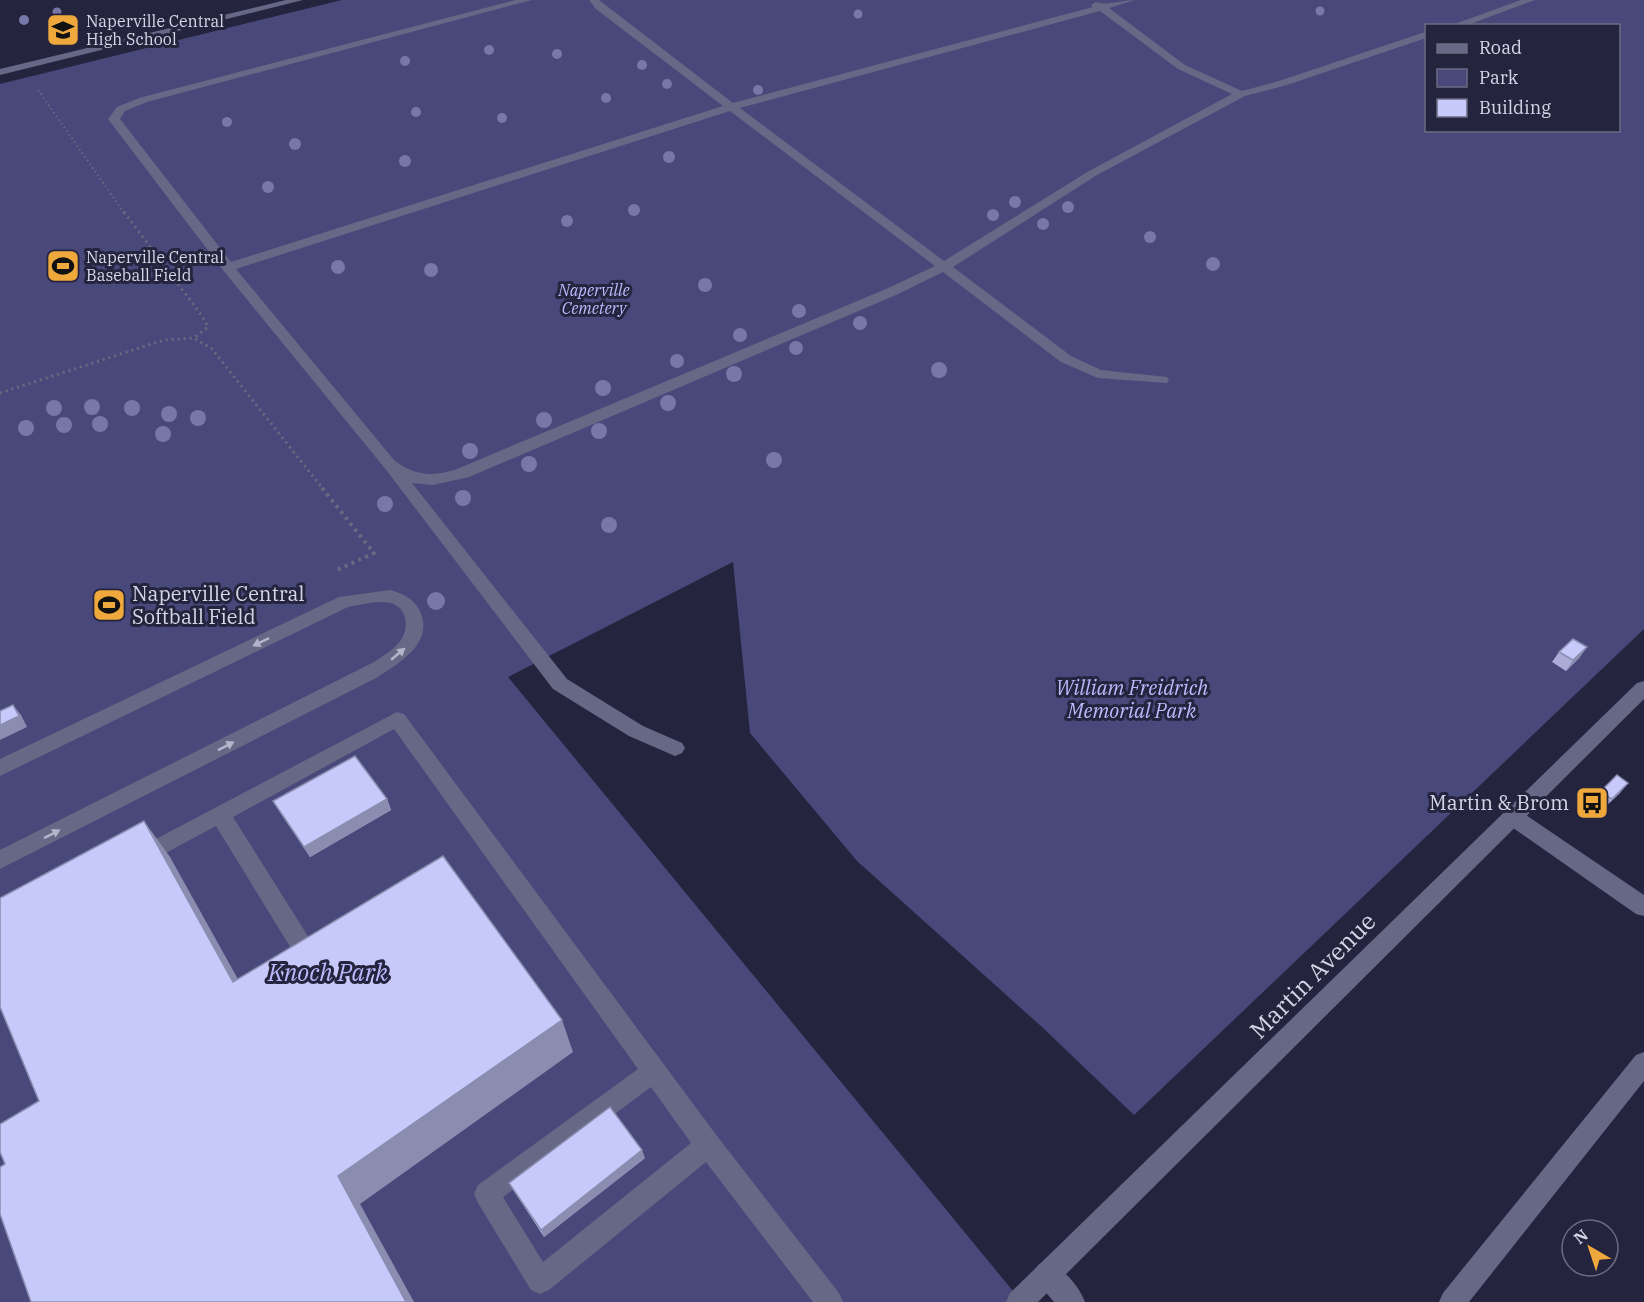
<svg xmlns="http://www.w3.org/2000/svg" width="1644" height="1302" font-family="'IBM Plex Serif',serif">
	<rect width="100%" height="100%" fill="#25243e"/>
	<path fill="#49487a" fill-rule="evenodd" d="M 342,0 L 1644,0 L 1644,629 L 1134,1115 L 1042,1027 L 857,861 L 750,733 L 733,562 L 508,677 L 1022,1302 L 0,1302 L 0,84 ZM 1426,26 L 1618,26 L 1618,130 L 1426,130 Z"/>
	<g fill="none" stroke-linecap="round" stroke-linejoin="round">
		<polyline stroke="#696980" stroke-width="2" stroke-dasharray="1.5 3" stroke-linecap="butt" points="38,90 125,214"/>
		<g stroke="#696980" stroke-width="3" stroke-dasharray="2 4" stroke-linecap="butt">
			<polyline points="124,212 202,316 208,327 194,338"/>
			<polyline points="0,393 164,340 194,338 212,349 323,489"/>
		</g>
		<polyline stroke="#696980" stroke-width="4" stroke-dasharray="3 4.5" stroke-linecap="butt" points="322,488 374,553 337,570"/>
		<g fill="#676886" fill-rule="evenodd">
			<path d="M 516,0 L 532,0 L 147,102 L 125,111 L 120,119 L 231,262 L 723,106 L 596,9 L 589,0 L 599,0 L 733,103 L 1093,7 L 1091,5 L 1096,2 C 1107,6 1122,0 1135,0 L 1109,8 L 1185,65 L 1242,91 L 1279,81 L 1422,33 L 1426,32 L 1426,38 L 1287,85 L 1245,96 L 1097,175 L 953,267 L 1071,356 L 1101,370 L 1167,377 L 1169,380 L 1167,383 L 1098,378 L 1061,362 L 943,272 L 896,295 L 469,477 L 433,485 L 412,483 L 567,679 L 643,726 L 682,743 L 685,748 L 682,753 L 675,756 L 629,736 L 553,689 L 387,471 L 223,270 L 108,119 L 117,107 L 139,98 ZM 1100,11 L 1178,69 L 1232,94 L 1089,171 L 944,261 L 740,108 ZM 730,111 L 935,266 L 886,289 L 457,469 C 433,477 414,476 394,460 L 236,269 Z"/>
			<polygon points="1521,0 1535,0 1465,26 1449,26"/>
			<path d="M 390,590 C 404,594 413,598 420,611 C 434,643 401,662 378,677 L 0,869 L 0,850 L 374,662 C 391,651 412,639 404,615 C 402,609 397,605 391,603 C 377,600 361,605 348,607 L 0,776 L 0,759 L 339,597 Z"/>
			<path d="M 397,712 L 404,714 L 717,1136 L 839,1293 L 843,1302 L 813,1302 L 706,1162 L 549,1290 L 540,1294 L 531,1290 L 478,1203 L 474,1194 L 478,1185 L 638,1069 L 394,729 L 233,817 L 311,941 L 314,948 L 311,955 L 303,958 L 295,955 L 216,826 L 147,863 L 140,866 L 133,863 L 130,857 L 133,851 ZM 651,1087 L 691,1143 L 543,1262 L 503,1197 Z"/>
			<polygon points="1513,809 1520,811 1644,895 1644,916 1636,914 1506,823 1503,817 1506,811"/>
			<polygon points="1644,1052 1644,1081 1469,1302 1439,1302 1443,1293 1636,1055"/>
			<path d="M 1047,1261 C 1063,1268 1079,1286 1085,1302 L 1054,1302 L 1038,1283 L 1034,1274 L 1038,1265 Z"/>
		</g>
		<g fill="#676886" fill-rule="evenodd">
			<polygon points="286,0 303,0 0,75 0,69"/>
			<polygon points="1644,681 1644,699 1038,1302 1006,1302 1010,1293 1637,683"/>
		</g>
	</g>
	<g fill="#7777a8">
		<circle cx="1320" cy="11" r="4.5"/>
		<circle cx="57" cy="12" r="4.5"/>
		<circle cx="858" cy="14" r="4.5"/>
		<circle cx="24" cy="20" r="5"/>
		<circle cx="489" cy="50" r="5"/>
		<circle cx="557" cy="54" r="5"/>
		<circle cx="405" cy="61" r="5"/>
		<circle cx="642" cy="65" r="5"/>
		<circle cx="667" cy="84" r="5"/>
		<circle cx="758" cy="90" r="5"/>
		<circle cx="606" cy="98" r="5"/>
		<circle cx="416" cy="112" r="5"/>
		<circle cx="502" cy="118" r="5"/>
		<circle cx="227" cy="122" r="5"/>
		<circle cx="295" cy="144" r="6"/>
		<circle cx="669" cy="157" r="6"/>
		<circle cx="405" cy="161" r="6"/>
		<circle cx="268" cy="187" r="6"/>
		<circle cx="1015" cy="202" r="6"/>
		<circle cx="1068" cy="207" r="6"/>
		<circle cx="634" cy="210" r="6"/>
		<circle cx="993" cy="215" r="6"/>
		<circle cx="567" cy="221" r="6"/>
		<circle cx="1043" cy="224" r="6"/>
		<circle cx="1150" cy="237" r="6"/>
		<circle cx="1213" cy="264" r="7"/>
		<circle cx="338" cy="267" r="7"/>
		<circle cx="431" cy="270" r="7"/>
		<circle cx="705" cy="285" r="7"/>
		<circle cx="799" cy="311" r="7"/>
		<circle cx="860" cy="323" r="7"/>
		<circle cx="740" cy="335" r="7"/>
		<circle cx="796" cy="348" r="7"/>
		<circle cx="677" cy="361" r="7"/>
		<circle cx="939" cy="370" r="8"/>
		<circle cx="734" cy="374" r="8"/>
		<circle cx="603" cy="388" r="8"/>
		<circle cx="668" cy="403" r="8"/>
		<circle cx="92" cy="407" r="8"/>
		<circle cx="54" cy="408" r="8"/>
		<circle cx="132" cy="408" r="8"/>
		<circle cx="169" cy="414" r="8"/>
		<circle cx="198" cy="418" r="8"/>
		<circle cx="544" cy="420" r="8"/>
		<circle cx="100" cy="424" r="8"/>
		<circle cx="64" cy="425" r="8"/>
		<circle cx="26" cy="428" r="8"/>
		<circle cx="599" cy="431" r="8"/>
		<circle cx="163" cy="434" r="8"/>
		<circle cx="470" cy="451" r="8"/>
		<circle cx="774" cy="460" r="8"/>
		<circle cx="529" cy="464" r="8"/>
		<circle cx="463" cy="498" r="8"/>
		<circle cx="385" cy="504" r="8"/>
		<circle cx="609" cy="525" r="8"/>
		<circle cx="436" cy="601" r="9"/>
	</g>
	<g fill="#abadd8">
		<polygon points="1559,652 1580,657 1566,671 1552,662"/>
		<polygon points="1600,792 1620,793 1603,809 1592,802"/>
		<polygon points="387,799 391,810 310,857 273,801"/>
		<polygon points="645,1158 544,1237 514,1191 509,1183"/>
	</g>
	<g fill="#8b8db0">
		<polygon points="1587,647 1580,657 1566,671 1573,660"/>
		<polygon points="13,705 21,715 27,727 0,740 0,725"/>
		<polygon points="1628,783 1620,793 1603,809 1612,799"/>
		<polygon points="387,799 391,810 310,857 304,847"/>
		<polygon points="144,821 170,857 258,1015 233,982"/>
		<polygon points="562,1020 573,1052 360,1204 414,1302 406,1302 338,1176"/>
		<polygon points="642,1150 645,1158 544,1237 541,1230"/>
	</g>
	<g fill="#c7c9fb" stroke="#8b8db0" stroke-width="1.5">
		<polygon points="1573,639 1587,647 1573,660 1559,652"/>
		<polygon points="13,705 19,716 0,725 0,711"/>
		<polygon points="355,756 387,799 304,847 273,801"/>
		<polygon points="1617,775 1628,783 1612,799 1600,792"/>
		<polygon points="144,821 233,982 443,856 562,1020 338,1176 406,1302 31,1302 0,1214 0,1167 5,1164 0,1152 0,1124 39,1101 0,1007 0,898"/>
		<polygon points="610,1107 642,1150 541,1230 509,1183"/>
	</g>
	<defs><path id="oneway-solid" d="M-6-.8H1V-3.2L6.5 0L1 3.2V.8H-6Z" transform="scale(1.5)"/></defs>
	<g fill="#b4b5ca">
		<use href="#oneway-solid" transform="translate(261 642) rotate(154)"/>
		<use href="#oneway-solid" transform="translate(398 654) rotate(-40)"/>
		<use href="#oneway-solid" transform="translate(226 746) rotate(-27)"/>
		<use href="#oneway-solid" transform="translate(52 834) rotate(-27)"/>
	</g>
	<defs>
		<symbol id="school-square" viewBox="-11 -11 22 22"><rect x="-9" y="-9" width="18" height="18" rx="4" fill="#eea83c" stroke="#25243e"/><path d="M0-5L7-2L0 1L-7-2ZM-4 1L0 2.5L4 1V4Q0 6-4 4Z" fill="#111"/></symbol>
		<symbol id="stadium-square" viewBox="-11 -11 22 22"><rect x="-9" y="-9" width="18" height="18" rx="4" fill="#eea83c" stroke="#25243e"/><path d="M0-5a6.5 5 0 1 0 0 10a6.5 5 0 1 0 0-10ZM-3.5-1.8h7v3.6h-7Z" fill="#111"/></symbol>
		<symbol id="bus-square" viewBox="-11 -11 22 22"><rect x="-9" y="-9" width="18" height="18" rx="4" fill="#eea83c" stroke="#25243e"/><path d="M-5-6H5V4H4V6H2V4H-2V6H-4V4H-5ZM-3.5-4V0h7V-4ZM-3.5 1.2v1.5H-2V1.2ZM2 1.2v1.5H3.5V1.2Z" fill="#111"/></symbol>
	</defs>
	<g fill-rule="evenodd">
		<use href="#school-square" x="44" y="11" width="38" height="38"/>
		<use href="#stadium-square" x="44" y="247" width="38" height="38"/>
		<use href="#stadium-square" x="90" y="586" width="38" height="38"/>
		<use href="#bus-square" x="1573" y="784" width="38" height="38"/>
	</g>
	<g text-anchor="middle" stroke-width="6" stroke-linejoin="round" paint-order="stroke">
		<g font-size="16" fill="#d5d6e7" stroke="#25243e" text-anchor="start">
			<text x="86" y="27">Naperville Central<tspan x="86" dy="18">High School</tspan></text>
			<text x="86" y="263">Naperville Central<tspan x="86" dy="18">Baseball Field</tspan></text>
		</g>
		<g font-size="16" font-style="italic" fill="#babbfe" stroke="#25243e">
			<text x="594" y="296">Naperville<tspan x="594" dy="18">Cemetery</tspan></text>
		</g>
		<g font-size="20" fill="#d5d6e7" stroke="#25243e" text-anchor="start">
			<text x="132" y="601">Naperville Central<tspan x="132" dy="23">Softball Field</tspan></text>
			<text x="1569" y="810" text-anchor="end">Martin &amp; Brom</text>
		</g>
		<g font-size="20" font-style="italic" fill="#babbfe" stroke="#25243e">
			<text x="1132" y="695">William Freidrich<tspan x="1132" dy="23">Memorial Park</tspan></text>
		</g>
		<g font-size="24" font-style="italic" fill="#babbfe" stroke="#25243e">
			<text x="328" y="981">Knoch Park</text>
		</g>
		<g font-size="24" fill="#d5d6e7" stroke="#25243e">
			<text transform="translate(1313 976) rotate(-45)" y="8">Martin Avenue</text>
		</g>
	</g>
	<rect x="1425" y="24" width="195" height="108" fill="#25243e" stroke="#6b6b82" stroke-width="1.5"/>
	<rect x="1437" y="44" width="30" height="9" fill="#676886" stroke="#6b6b82" stroke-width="1.5"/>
	<text x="1479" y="54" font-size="18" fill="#d5d6e7">Road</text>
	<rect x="1437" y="69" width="30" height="18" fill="#49487a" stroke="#6b6b82" stroke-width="1.5"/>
	<text x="1479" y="84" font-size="18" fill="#d5d6e7">Park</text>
	<rect x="1437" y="99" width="30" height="18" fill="#c7c9fb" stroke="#6b6b82" stroke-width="1.5"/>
	<text x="1479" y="114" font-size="18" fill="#d5d6e7">Building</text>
	<g transform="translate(1590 1248) rotate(321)"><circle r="28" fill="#25243e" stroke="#6b6b82" stroke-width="1.5"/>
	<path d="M0-4.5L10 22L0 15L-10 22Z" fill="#eea83c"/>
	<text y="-9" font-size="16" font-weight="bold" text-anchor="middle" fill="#d5d6e7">N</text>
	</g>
</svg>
